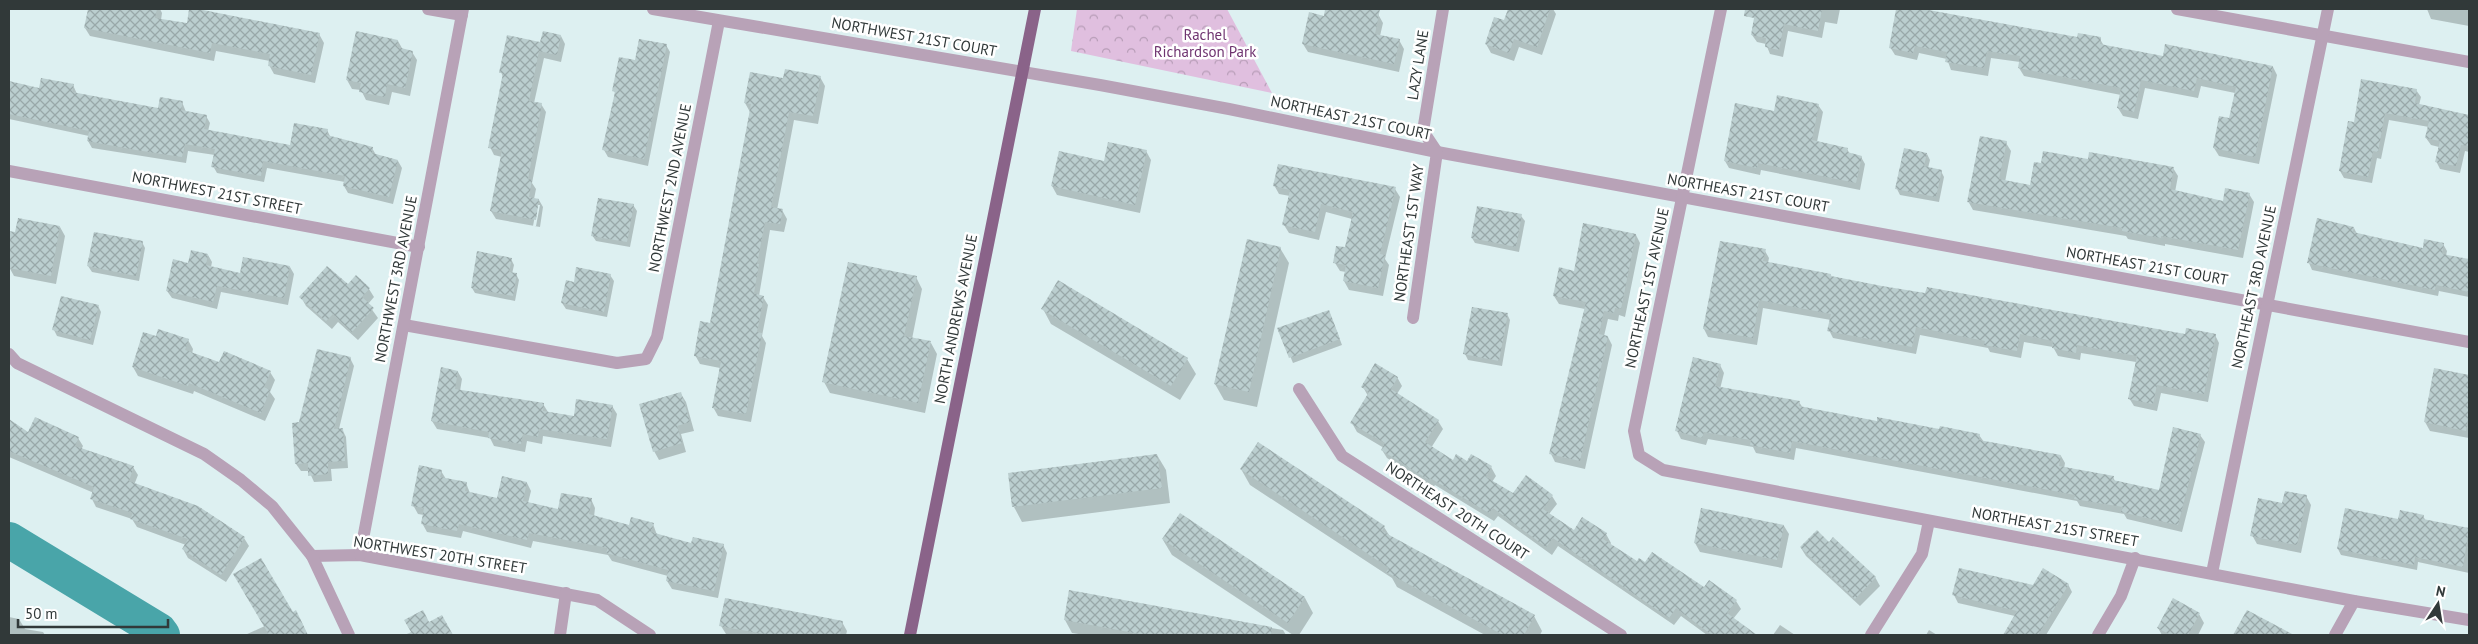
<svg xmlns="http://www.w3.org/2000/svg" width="2478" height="644" font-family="'PT Sans',sans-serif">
	<defs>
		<pattern id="park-crowns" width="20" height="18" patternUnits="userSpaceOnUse" patternTransform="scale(1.25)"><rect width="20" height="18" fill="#e0bfdf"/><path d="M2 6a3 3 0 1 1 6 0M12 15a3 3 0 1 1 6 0" fill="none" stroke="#b69cb6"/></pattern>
		<pattern id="building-cross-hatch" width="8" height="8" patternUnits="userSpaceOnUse" patternTransform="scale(1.25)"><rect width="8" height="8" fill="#bbcecf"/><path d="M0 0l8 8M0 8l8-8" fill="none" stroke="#99a8a9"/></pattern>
	</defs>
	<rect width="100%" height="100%" fill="#ddf0f1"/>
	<polygon fill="url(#park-crowns)" points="1077,9 1227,9 1272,93 1071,51"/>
	<g fill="#0003" fill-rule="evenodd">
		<polygon points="89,9 160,9 162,13 161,20 188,25 192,9 319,34 324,43 315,83 274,74 269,65 270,61 216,51 214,61 90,36 85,28"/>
		<polygon points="1327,9 1353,9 1378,14 1383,23 1380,36 1399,40 1404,49 1399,72 1308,52 1303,44 1325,17"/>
		<polygon points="1509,9 1553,9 1556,14 1542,55 1519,47 1514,61 1491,53 1486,44 1505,22"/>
		<polygon points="1757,9 1840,9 1837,24 1825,22 1822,38 1788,31 1783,57 1770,54 1766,44 1757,42 1752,35"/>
		<polygon points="1898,9 1918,9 2078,38 2100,39 2104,46 2164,58 2273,67 2277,75 2259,164 2219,156 2214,148 2230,119 2235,93 2201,86 2198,98 2145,88 2138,119 2123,116 2118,108 2121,95 2024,76 2019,68 2020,62 1991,58 1988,76 1951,70 1947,59 1919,53 1917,60 1895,55 1890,47"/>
		<polygon points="2427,9 2469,9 2469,26 2431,19"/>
		<path d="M 561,36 L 565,44 L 561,62 L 544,58 L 534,103 L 541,104 L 546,112 L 532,183 L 536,189 L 534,199 L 539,200 L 543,207 L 540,227 L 496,219 L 491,211 L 502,157 L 494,155 L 490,147 L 503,77 L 501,72 L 541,44 ZM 537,205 L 540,205 L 536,226 L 533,226 Z"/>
		<polygon points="398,41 403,50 412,52 417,60 410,96 392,92 389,105 366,100 361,90 352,89 347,80"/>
		<polygon points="666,45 670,52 648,166 608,157 604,150 616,95 614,91 636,61"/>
		<polygon points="820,77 825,86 818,124 794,120 777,210 782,210 787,219 784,232 770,230 759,296 763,297 768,305 762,336 766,343 751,422 718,416 713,407 720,368 700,364 695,355 711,325 750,112 745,103 784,79"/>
		<polygon points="9,82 40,90 73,85 77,94 159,109 182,102 186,112 206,116 210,123 208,131 291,147 327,130 331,138 372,148 376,155 398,161 402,168 393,204 348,193 344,186 345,182 267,168 264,182 217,173 213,166 215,155 188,151 186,163 92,148 88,141 89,136 9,119"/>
		<polygon points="2416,90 2421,97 2419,105 2469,117 2469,152 2465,151 2460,173 2440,169 2436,161 2439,147 2431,145 2426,138 2429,127 2389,120 2381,159 2377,158 2372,183 2344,178 2340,171 2355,124"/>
		<polygon points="1818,105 1823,112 1817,142 1847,149 1850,154 1861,157 1865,164 1860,190 1761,170 1760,175 1729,168 1725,161 1775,112"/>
		<polygon points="2006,143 2011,151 2005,182 2031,187 2042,164 2089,161 2173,168 2178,176 2175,192 2224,202 2249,194 2254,202 2243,258 2165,244 2165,246 2128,239 2126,236 1973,210 1968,201"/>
		<polygon points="1146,151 1151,160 1140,213 1057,195 1052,186 1104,162"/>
		<polygon points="1927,154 1930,160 1928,168 1941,171 1944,177 1939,202 1900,195 1897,189"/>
		<polygon points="1274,185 1395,189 1400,197 1385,259 1389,265 1383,296 1349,290 1344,281 1346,272 1340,271 1335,263 1346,249 1352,219 1326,212 1319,240 1289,233 1284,225 1290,196 1279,194"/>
		<polygon points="633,205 637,211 630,247 596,241 592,235"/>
		<polygon points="1521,216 1525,221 1519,252 1475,243 1472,238"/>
		<polygon points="60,227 65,236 56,284 14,276 9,267 11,258 9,258 9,233 16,234"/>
		<polygon points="2354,228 2357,234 2424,250 2443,244 2447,251 2446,256 2469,260 2469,297 2439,291 2438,296 2312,270 2309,263"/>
		<polygon points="1636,235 1640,243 1625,317 1619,315 1618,321 1608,319 1604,336 1608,337 1612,345 1585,469 1555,462 1551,454 1585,309 1559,304 1554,296"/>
		<polygon points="142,242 145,248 139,281 92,272 88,266"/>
		<polygon points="1280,248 1289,263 1257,407 1224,400 1215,384"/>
		<polygon points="1765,251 1769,258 1768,263 1831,275 1832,278 1882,288 2186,335 2215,335 2219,343 2208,402 2161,393 2157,411 2134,406 2129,398 2136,362 2081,353 2080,360 2058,356 2053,347 2024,342 2021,358 1990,352 1988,348 1920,335 1916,354 1833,338 1829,330 1831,320 1763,308 1757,345 1708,337 1704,329"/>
		<polygon points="208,255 212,262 211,267 241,274 290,267 294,274 288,305 221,292 217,309 172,298 167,291"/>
		<polygon points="511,259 514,265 512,274 516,274 519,280 515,301 475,293 472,288"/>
		<polygon points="610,275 614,281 607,317 566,309 562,303 575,284"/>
		<polygon points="916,277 922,289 912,339 931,343 937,354 925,413 830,393 824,382"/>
		<polygon points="348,286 369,289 374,297 368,304 378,318 358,340 338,322 332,329 306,306 301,297"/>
		<polygon points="98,306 101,312 93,345 57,336 54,330"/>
		<polygon points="1043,309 1187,359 1196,374 1180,400 1051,324"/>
		<polygon points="1329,311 1342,345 1293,363 1279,329"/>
		<polygon points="1507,314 1510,320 1502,366 1468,360 1465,354"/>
		<polygon points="156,338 188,340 193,349 192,354 220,364 270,372 275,380 270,392 275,399 265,421 194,391 193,394 138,376 133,367"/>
		<polygon points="350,358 354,366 339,429 342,429 346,437 348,468 331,469 332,481 314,482 309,471 301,471 296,464"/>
		<polygon points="1720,365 1724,373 1720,389 1799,402 1803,408 1878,423 1979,435 1984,442 2061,456 2065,463 2064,469 2113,477 2115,481 2160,492 2200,435 2205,442 2182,532 2127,519 2124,514 2080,506 2077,501 1796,448 1794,460 1756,453 1753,447 1708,439 1706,445 1681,439 1677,431"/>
		<polygon points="2435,370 2469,377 2469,438 2430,431 2425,422"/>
		<polygon points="458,372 462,379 460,391 543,404 548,412 575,417 612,406 617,414 611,447 543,436 542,444 527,441 525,452 494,446 490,438 437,429 432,421"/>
		<polygon points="1397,377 1402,386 1397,394 1438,421 1443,429 1431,448 1453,461 1467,463 1472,456 1491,467 1496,476 1492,482 1513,495 1552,496 1557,504 1549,514 1574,532 1582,519 1606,534 1611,543 1610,545 1637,562 1736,601 1741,609 1733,619 1755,635 1707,635 1681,616 1674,625 1558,546 1552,555 1498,516 1494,521 1435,485 1433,488 1387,458 1382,450 1384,448 1357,432 1352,423 1368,396 1363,387"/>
		<polygon points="681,394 686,402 694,431 681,434 686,452 659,460 654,451"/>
		<polygon points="9,420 29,434 78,438 83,446 81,450 133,467 138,475 134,485 244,538 249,546 226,582 188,558 183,549 186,545 137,527 132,519 96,507 92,499 94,493 9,457"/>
		<polygon points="1157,455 1166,470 1170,503 1022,522 1014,507"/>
		<polygon points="1241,469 1384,527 1391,538 1534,616 1542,631 1540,635 1485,635 1397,587 1392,578 1250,485"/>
		<polygon points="441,471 446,479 466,483 470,493 498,499 527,483 531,491 528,503 559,511 591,499 595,508 594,517 630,526 653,524 657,535 692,545 723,545 727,553 718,598 672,589 667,581 668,576 612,561 608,555 533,541 531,548 463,531 461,538 427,532 422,523 424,515 418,514 413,505"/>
		<polygon points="2306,496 2311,505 2301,553 2257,544 2252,535 2283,504"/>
		<polygon points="1180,514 1305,598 1313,613 1299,635 1293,635 1172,555 1163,540"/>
		<polygon points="2423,516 2426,521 2469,529 2469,573 2418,562 2417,570 2341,555 2338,549"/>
		<polygon points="1784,526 1789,534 1782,568 1700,552 1695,543"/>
		<polygon points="1829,544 1875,577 1880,586 1860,606 1806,556 1801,548"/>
		<polygon points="2068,584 2072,592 2046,635 2006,635 2015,616 1958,603 1954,595"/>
		<polygon points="1070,592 1283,630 1286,635 1085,635 1072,633 1065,620"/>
		<polygon points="2174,600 2199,614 2204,623 2198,635 2162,635 2158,628"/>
		<polygon points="2247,612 2285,632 2287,635 2235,635"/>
		<polygon points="293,613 300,620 307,635 245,635"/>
		<polygon points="9,617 19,619 25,629 43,632 45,635 9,635"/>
		<polygon points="842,622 847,631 846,635 731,635 726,634 721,626"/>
		<polygon points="1780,625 1795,635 1773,635"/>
		<polygon points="1929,630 1937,635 1926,635"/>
	</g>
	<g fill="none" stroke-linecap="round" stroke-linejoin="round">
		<polyline stroke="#49a5a9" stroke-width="36" points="9,540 159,631 162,635"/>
	</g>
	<g fill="url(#building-cross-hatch)">
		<polygon points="88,9 157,9 155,18 187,23 189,9 198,9 320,33 311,75 268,66 270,54 212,43 210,53 84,28"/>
		<polygon points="1325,9 1380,9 1375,34 1400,39 1394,64 1302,44 1309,12 1324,16"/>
		<polygon points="1508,9 1550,9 1537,47 1514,39 1509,53 1485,44 1494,17 1504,20"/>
		<polygon points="1745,9 1822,9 1818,31 1784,24 1779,50 1765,47 1766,38 1751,35 1754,18 1744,16"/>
		<polygon points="1896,9 1923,9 2077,37 2078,33 2101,37 2100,44 2163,56 2165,44 2273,66 2255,157 2213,148 2219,116 2229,118 2236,87 2197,78 2194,91 2141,80 2134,112 2117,108 2121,88 2018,68 2020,56 1987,51 1984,68 1945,62 1947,52 1915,46 1913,53 1889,48"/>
		<polygon points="356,31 398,40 397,47 413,51 405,88 387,84 385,97 359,92 361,83 346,80"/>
		<polygon points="543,31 561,35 557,55 539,51 529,101 542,103 528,179 532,180 529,197 539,199 536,220 490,211 502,150 488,148 503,73 499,73 507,35 540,42"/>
		<polygon points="639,39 667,44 644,159 602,150 615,92 612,91 619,57 635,60"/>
		<polygon points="785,69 821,76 813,116 789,112 771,207 783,209 780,224 765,222 757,264 759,264 754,293 764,296 757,332 762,333 746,414 712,408 721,361 694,356 700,321 710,323 751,104 744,103 750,72 783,78"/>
		<polygon points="41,78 74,84 72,92 158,108 160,97 183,101 181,110 207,115 204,129 290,145 294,123 328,129 327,135 373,147 372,153 398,160 389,197 343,186 345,176 263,161 261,176 211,167 215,149 185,144 182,157 136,150 87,141 89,131 9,114 9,81 39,88"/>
		<polygon points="2361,79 2417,89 2415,103 2469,115 2469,146 2461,145 2456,166 2435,162 2440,141 2425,138 2429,121 2385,113 2378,152 2373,151 2368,177 2339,171 2348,121 2354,122"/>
		<polygon points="1777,95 1819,104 1812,140 1848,148 1847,152 1862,156 1856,183 1758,163 1757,168 1724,161 1735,103 1774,111"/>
		<polygon points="1980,136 2007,141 1999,179 2030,185 2034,162 2041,163 2043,151 2088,159 2089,152 2174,167 2170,189 2223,201 2225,188 2250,193 2238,250 2161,236 2161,238 2122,231 2122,228 1967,202"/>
		<polygon points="1108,142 1147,150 1135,205 1051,186 1059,151 1104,161"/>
		<polygon points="1904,148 1927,153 1924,166 1942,170 1936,197 1895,189"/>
		<polygon points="1278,164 1396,187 1380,254 1385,255 1378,288 1343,281 1346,265 1333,263 1336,246 1345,247 1353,212 1321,204 1315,232 1282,225 1290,190 1273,186"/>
		<polygon points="598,198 634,204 627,242 591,236"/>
		<polygon points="1477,206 1522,214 1516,247 1471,238"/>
		<polygon points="18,218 60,226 51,276 9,268 9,231 15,232"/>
		<polygon points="2317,218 2354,227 2353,232 2423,248 2424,239 2444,243 2442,254 2469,259 2469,292 2436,285 2435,290 2307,263"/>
		<polygon points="1583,223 1636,234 1621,309 1615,308 1614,313 1604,311 1599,334 1608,336 1580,461 1549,454 1586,302 1553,296 1559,267 1574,271"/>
		<polygon points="94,232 143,241 136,276 87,266"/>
		<polygon points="1247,239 1281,247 1249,392 1214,384"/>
		<polygon points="1720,241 1766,249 1763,261 1831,274 1831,276 1882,286 1925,293 1927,287 2185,334 2186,328 2216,334 2204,394 2157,385 2153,404 2128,399 2137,356 2077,345 2076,353 2052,348 2053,341 2020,334 2017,351 1984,345 1985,341 1916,327 1912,347 1827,331 1831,314 1759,300 1753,338 1703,329"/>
		<polygon points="191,250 208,254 206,265 240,273 243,257 290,266 284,298 217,286 213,302 166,291 173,259 188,263"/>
		<polygon points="477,251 512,258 509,272 517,273 513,296 471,288"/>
		<polygon points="848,262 917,276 904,336 931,341 918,403 822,382"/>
		<polygon points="327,266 348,284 356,275 370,288 362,297 374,308 352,332 333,314 326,321 299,297"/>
		<polygon points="576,267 611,274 604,312 561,303 566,280 574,282"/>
		<polygon points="1058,280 1188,358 1171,386 1041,309"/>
		<polygon points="61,296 99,305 90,340 52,330"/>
		<polygon points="1472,307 1508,313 1499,361 1463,354"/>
		<polygon points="1329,310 1340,339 1289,358 1277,328"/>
		<polygon points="158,329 189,339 185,350 219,362 224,351 271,371 264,387 270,390 261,413 189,383 188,386 132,367 143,332 156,336"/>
		<polygon points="317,349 351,357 334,429 343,428 345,461 328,462 328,474 308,476 308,463 295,464 292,423 299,422"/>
		<polygon points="1693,357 1721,364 1715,386 1800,401 1799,406 1877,421 1877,417 1939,429 1940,426 1980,434 1979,440 2061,455 2059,466 2114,476 2113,480 2159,490 2173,427 2201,434 2178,525 2121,512 2123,507 2074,499 2075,495 1792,441 1790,453 1750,445 1751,440 1704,432 1702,438 1675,431"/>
		<polygon points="1375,363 1398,377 1391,389 1439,420 1425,442 1453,460 1456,454 1467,461 1471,454 1492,466 1486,477 1513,493 1526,475 1553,495 1543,509 1574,530 1582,517 1607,533 1603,539 1637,561 1639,558 1645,562 1652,552 1704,587 1709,580 1737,600 1727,613 1757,635 1712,635 1676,608 1669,618 1553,538 1546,547 1493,508 1489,513 1430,478 1429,480 1381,450 1385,443 1350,423 1369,392 1361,387"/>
		<polygon points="441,367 458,371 455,389 544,403 543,411 574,416 576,399 613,405 607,439 539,429 538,437 523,434 521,444 488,438 489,432 431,421"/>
		<polygon points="2434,368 2469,375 2469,412 2466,431 2424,422"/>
		<polygon points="681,392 690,422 677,426 682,443 653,452 639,404"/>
		<polygon points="35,417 79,437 75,446 134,466 129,481 198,506 245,537 221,575 182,549 188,539 130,519 133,513 90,499 94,487 9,451 9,419 28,432"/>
		<polygon points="1258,442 1385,526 1382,531 1535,615 1524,635 1503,635 1386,572 1389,568 1240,469"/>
		<polygon points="1157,454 1162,488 1012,507 1008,473"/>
		<polygon points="419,465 442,470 440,477 467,482 465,491 497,498 502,476 527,482 523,501 558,509 561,493 592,498 589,514 629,525 631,517 654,523 651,532 691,543 693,537 724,544 714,591 666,581 668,570 606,553 608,548 529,533 527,540 459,524 457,531 421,524 424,508 411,506"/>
		<polygon points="2285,491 2307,495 2297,545 2250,536 2258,498 2282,503"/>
		<polygon points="1701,508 1784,525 1777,560 1694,543"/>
		<polygon points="2345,508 2398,519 2400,510 2424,515 2423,519 2469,528 2463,567 2415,557 2414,565 2337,549"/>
		<polygon points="1180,513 1305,597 1288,623 1162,539"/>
		<polygon points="1817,530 1829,542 1833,537 1876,577 1855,599 1800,547"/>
		<polygon points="261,558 293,612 296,610 308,635 269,635 233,574"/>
		<polygon points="1959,568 2033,585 2043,568 2069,584 2038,635 2003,635 2017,611 1952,595"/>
		<polygon points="1069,590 1272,627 1271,635 1145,635 1064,620"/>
		<polygon points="725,598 843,621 840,635 770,635 719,626"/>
		<polygon points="2173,598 2200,613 2188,635 2171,635 2157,628"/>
		<polygon points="423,610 429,622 442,615 453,635 405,635 411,632 404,620"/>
		<polygon points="2247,610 2294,635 2233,635"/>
	</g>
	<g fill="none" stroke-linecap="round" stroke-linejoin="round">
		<g stroke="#b8a2b7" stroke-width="12">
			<polyline points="428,9 462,15"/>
			<polyline points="653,9 1100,85 1229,109 1437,152 2469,342"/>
			<polyline points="1721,9 1634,431 1639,455 1663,470 2354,601 2469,620"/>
			<polyline points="2177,9 2469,62"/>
			<polyline points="9,171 419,247"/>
			<polyline points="1413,318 1437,152 1423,131 1443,9"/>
			<polyline points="404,325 617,363 646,359 657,337 719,21"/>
			<polyline points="9,354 17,363 204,454 241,480 272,506 312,556 360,555 597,600 650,635"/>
			<polyline points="1299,389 1342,456 1621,635"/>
			<polyline points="360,555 463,9"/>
			<polyline points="312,556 349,635"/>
			<polyline points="2212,573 2328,9"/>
			<polyline points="560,635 566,593"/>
			<polyline points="1871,635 1922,554 1929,521"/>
			<polyline points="2098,635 2121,596 2135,558"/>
			<polyline points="2335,635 2354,601"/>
		</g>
		<polyline stroke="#8a6389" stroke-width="12" points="910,635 1035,9"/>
	</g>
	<g text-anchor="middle" stroke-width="5" stroke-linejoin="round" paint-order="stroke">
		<g font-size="15" fill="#6f3470" stroke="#fff">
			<text x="1205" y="40">Rachel<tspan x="1205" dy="17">Richardson Park</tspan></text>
		</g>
		<g font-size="15" fill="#313939" stroke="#fff">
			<text transform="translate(914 37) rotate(10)" y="5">NORTHWEST 21ST COURT</text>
			<text transform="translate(1418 65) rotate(-81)" y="5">LAZY LANE</text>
			<text transform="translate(1351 118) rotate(12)" y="5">NORTHEAST 21ST COURT</text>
			<text transform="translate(670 188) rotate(-79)" y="5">NORTHWEST 2ND AVENUE</text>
			<text transform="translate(217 193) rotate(11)" y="5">NORTHWEST 21ST STREET</text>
			<text transform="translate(1748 193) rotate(10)" y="5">NORTHEAST 21ST COURT</text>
			<text transform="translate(1409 233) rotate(-82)" y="5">NORTHEAST 1ST WAY</text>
			<text transform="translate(2147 266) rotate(10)" y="5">NORTHEAST 21ST COURT</text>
			<text transform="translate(396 279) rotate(-79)" y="5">NORTHWEST 3RD AVENUE</text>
			<text transform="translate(2254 287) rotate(-78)" y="5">NORTHEAST 3RD AVENUE</text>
			<text transform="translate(1647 288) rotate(-78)" y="5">NORTHEAST 1ST AVENUE</text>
			<text transform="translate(956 319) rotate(-79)" y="5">NORTH ANDREWS AVENUE</text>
			<text transform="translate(1457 511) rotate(33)" y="5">NORTHEAST 20TH COURT</text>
			<text transform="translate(2055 527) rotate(10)" y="5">NORTHEAST 21ST STREET</text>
			<text transform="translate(440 555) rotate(9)" y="5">NORTHWEST 20TH STREET</text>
		</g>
	</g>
	<rect width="2478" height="644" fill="none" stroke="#313939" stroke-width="20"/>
	<g transform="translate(2438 604) rotate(12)" stroke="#ffffff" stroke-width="4" paint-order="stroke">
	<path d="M0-4L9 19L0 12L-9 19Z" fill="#313939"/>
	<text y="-8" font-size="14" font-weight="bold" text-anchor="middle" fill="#313939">N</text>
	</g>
	<path d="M18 619v8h150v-8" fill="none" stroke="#313939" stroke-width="2.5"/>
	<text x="25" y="619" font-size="15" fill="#313939" stroke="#ffffff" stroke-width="4" paint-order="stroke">50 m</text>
</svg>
